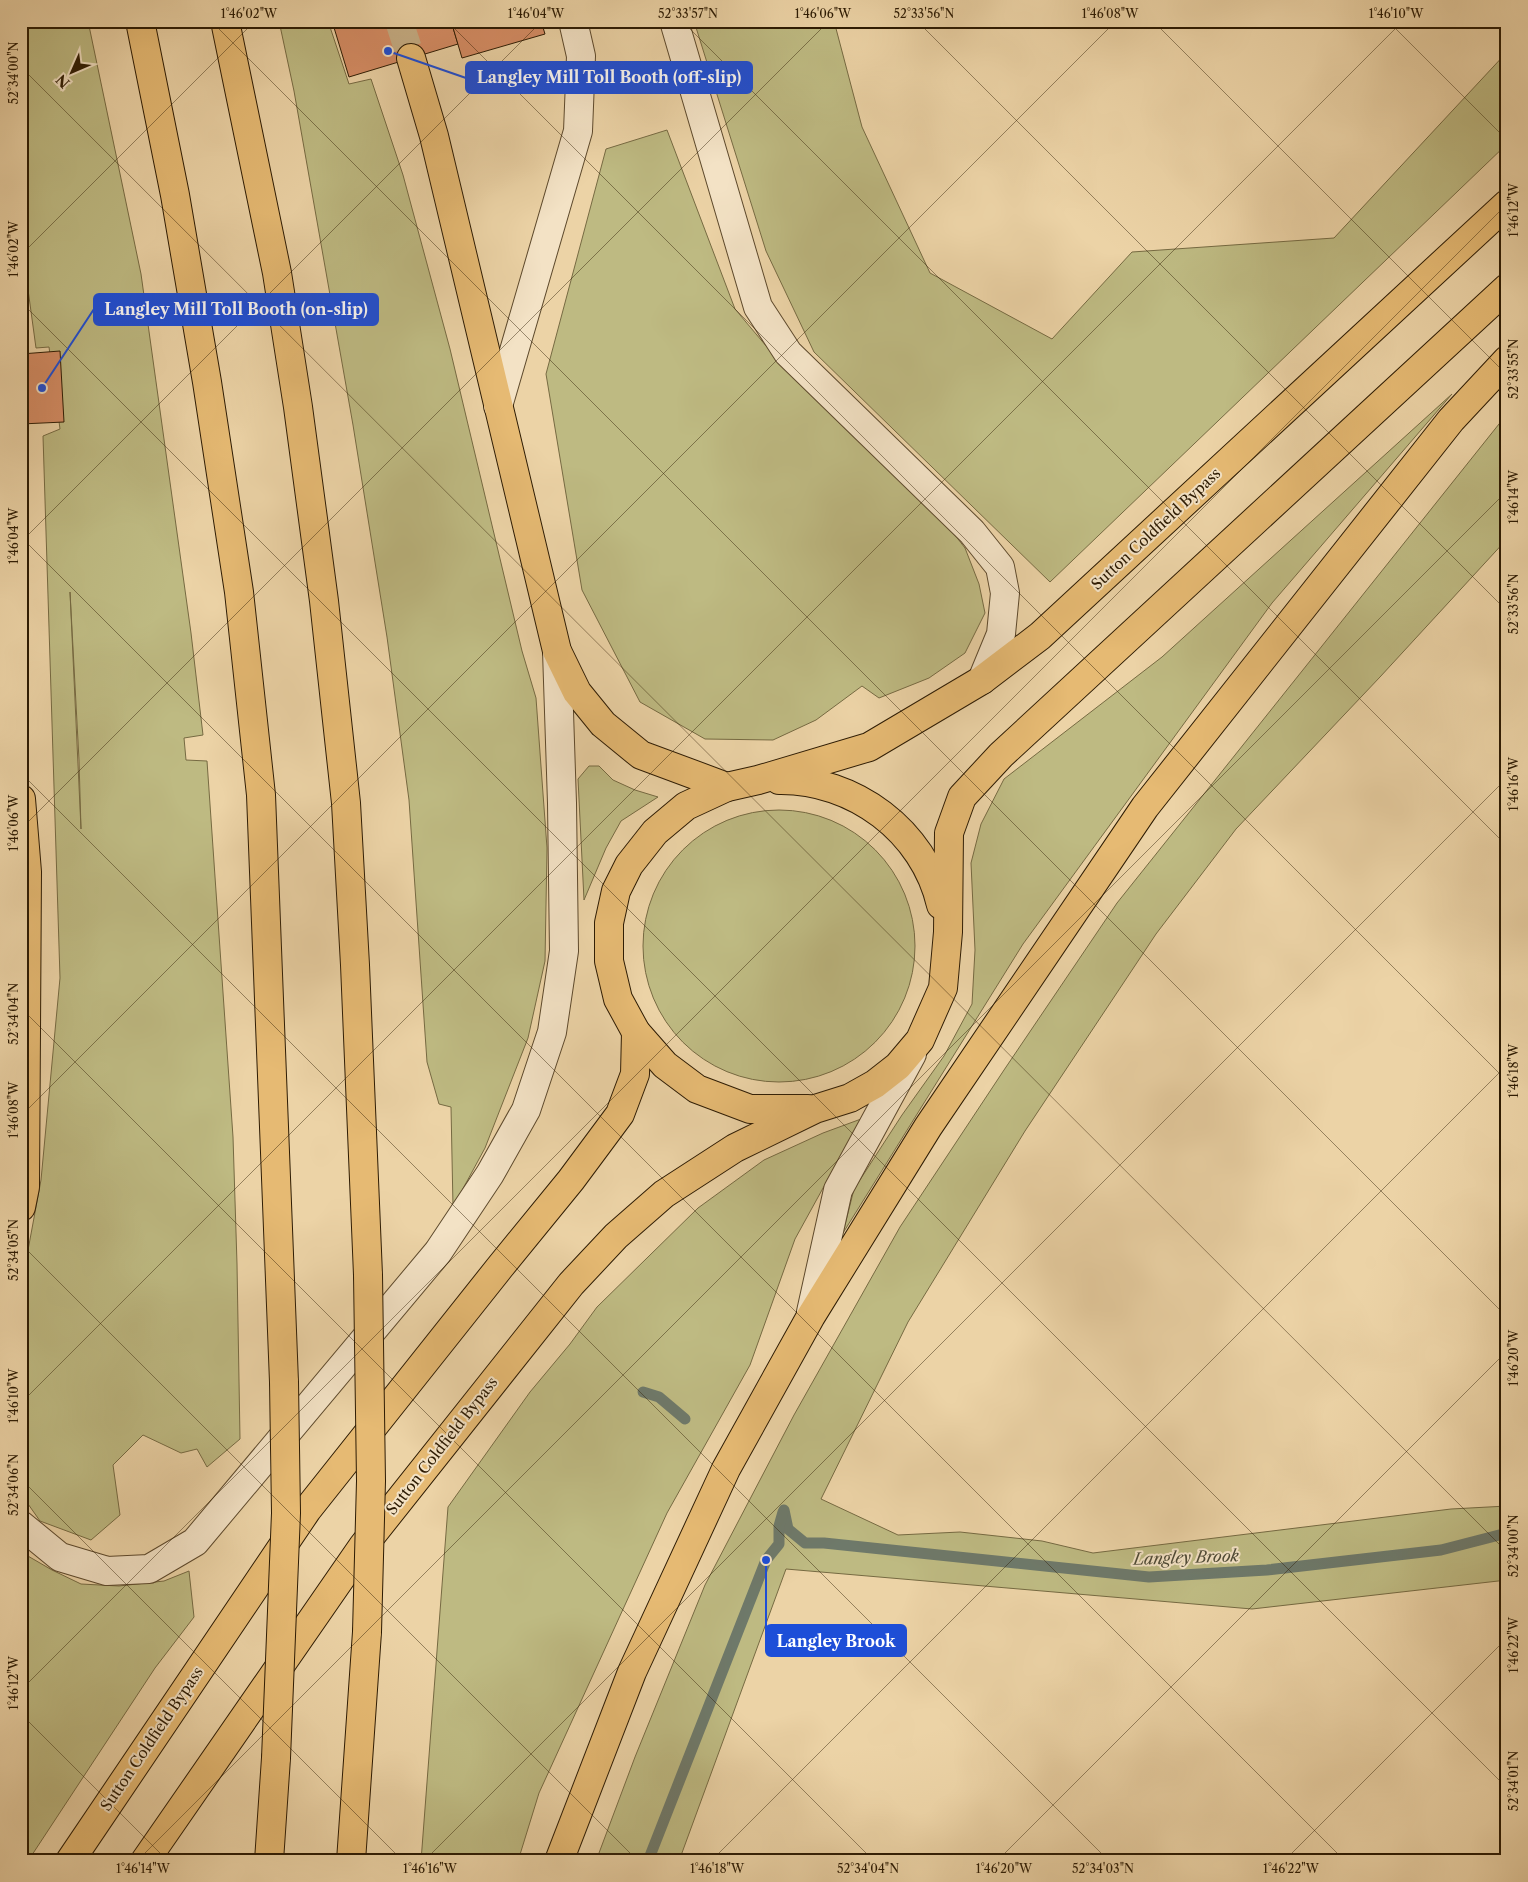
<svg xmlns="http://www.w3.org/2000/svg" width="1528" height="1882" font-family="'Libre Caslon Text',serif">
	<rect width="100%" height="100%" fill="#ecd3a6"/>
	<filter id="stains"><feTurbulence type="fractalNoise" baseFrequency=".004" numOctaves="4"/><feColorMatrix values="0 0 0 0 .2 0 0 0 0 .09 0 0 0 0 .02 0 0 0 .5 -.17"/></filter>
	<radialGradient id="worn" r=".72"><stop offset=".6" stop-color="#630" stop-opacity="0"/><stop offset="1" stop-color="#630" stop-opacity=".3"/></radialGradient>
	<g fill="#beba82" stroke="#766a42" fill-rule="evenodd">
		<path d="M 21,21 L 88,21 L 141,274 L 191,633 L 203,735 L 184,738 L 186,760 L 207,761 L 233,1137 L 237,1264 L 240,1439 L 207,1467 L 197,1449 L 181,1453 L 143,1435 L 113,1465 L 120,1515 L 91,1540 L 40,1521 L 21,1494 L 21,1288 L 41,1180 L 60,978 L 43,436 L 60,429 L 49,347 L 36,348 L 26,275 L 21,191 ZM 70,592 L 79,760 L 81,829 Z"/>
		<polygon points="279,21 328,21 349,84 371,79 403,175 450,349 522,651 536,698 547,848 545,961 528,1038 485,1148 453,1207 451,1107 439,1104 427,1062 409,800 387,637 353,425 294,91"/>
		<polygon points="694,21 834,21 862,127 930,273 1052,339 1132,252 1334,238 1507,52 1507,144 1050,582 814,352 766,251"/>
		<polygon points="667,130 735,309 788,372 863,446 934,508 965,548 979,584 985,613 965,653 929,678 879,698 862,686 816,720 773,740 705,739 640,702 582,590 546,374 606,149"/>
		<polygon points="1452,394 1272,603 1023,944 843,1233 854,1189 902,1115 944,1056 972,1004 975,950 971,863 981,824 1004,779 1162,657"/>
		<polygon points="1507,414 1507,539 1380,677 1236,829 1156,934 1025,1131 908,1322 821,1499 898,1535 960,1532 1042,1541 1093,1553 1451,1509 1507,1506 1507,1580 1252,1609 786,1569 679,1861 596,1861 635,1757 705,1585 794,1415 900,1227 1004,1070 1117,903"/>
		<polygon points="589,766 599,766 613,780 635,790 658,797 621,821 606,848 584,900 578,779"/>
		<circle cx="779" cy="946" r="136"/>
		<polygon points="861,1119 795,1239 750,1365 667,1513 539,1793 518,1861 421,1861 448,1507 530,1392 570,1344 597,1307 698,1208 764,1160 823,1133"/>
		<polygon points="21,1552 52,1570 81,1584 119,1586 164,1581 189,1571 194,1617 155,1668 28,1861 21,1861"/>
	</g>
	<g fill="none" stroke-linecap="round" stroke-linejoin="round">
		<g stroke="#6e796a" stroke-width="11">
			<polyline points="643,1392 659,1397 685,1419"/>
			<polyline points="784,1510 788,1529 805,1543 824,1543 891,1550 1149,1577 1267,1570 1441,1550 1507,1533"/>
			<polyline points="648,1861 766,1560 779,1544 779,1526 783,1512"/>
		</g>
	</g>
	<g fill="#d68d65" stroke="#2d1b03">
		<polygon points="332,21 451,21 458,44 349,77"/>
		<polygon points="451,21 541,21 545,34 462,58"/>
		<polygon points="60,351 64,422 21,424 21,354"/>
	</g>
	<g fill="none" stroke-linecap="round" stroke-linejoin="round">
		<polyline stroke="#c6ae85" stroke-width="28" stroke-dasharray="28 14" stroke-linecap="butt" points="399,21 411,58"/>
		<defs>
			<g id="minor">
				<polyline points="674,21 758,307 788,353 972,532 1000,567 1005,593 1001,634 982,680"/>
				<polyline points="498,406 578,131 581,56 573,21"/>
				<polyline points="811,1312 838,1190 912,1054"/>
				<polyline points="21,1525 60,1557 107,1571 149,1569 195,1542 438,1252 490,1174 526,1110 552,1032 564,951 562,803 557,651"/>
			</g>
			<g id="highway">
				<polyline points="140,21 175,195 207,382 239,592 261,795 284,1382"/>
				<polyline points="225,21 277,273 298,407 324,601 346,803 355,965 368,1275"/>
				<polyline points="411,58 434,136 557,651 577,692 603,724 641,755 727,787"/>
				<path d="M 779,780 C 854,779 924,831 941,905"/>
				<polyline points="21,799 27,872 25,1187 21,1207"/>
				<polyline points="808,1109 750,1109 697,1089 665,1065 636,1032 618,999 609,961 609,923 616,891 629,865 655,832 686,806 727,787 758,780 869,747 982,680 1040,636 1507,204"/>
				<polyline points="70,1861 307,1510 500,1267 571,1180 620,1114 635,1074 636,1032"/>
				<polyline points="145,1861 363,1546 571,1284 616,1236 664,1194 735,1148 815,1109 850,1098 875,1084 898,1066 920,1040 943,988 948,932 949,833 962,797 1001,755 1507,288"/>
				<polyline points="269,1861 276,1758"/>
				<polyline points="351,1861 367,1632"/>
				<polyline points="559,1861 632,1672 726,1469 811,1316 928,1127 1145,807 1451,420 1507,360"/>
			</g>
		</defs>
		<use href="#minor" stroke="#5d492c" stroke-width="30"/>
		<use href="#highway" stroke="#2d1b03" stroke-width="30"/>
		<use href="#minor" stroke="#f3e2c5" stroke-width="28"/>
		<use href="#highway" stroke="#e6ba73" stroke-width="28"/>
		<defs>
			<g id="highway-bridge">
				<polyline points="367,1632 371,1481 368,1275"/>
				<polyline points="276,1758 286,1513 284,1382"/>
			</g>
		</defs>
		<use href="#highway-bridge" stroke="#2d1b03" stroke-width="30" stroke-linecap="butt"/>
		<use href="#highway-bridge" stroke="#e6ba73" stroke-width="28"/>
	</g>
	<path fill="none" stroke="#2d1b03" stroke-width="1" stroke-opacity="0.45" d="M 211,21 L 1507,1317M 447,21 L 1507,1081M 682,21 L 1507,846M 917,21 L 1507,611M 1153,21 L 1507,375M 1388,21 L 1507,140M 21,67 L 1507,1552M 21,255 L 255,21M 21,302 L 1507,1788M 21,537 L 1345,1861M 21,542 L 542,21M 21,773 L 1109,1861M 21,829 L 829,21M 21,1008 L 874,1861M 21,1116 L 1116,21M 21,1244 L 638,1861M 21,1403 L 1403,21M 21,1479 L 403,1861M 21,1690 L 1507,204M 21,1714 L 168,1861M 137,1861 L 1507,491M 424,1861 L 1507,778M 711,1861 L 1507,1065M 997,1861 L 1507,1351M 1284,1861 L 1507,1638"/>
	<g text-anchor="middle" stroke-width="4" stroke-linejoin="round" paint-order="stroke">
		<g font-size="15" fill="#2d1b03" stroke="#f3e2c5">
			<text transform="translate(1156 529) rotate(-43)" y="5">Sutton Coldfield Bypass</text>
			<text transform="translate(442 1446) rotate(-52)" y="5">Sutton Coldfield Bypass</text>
			<text transform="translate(152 1739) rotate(-56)" y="5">Sutton Coldfield Bypass</text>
		</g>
		<g font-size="16" font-style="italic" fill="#4e4a36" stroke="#f3e2c5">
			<text transform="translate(1186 1557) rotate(-2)" y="6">Langley Brook</text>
		</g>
	</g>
	<path fill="none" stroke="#1d4ed8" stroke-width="2" d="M388 51L466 78M42 388L94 309M766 1560L766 1641"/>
	<g fill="#1d4ed8" stroke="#f3e2c5" stroke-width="2">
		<circle cx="388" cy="51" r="5"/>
		<circle cx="42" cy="388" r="5"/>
		<circle cx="766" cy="1560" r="5"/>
	</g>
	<g fill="#1d4ed8" stroke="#1d4ed8" stroke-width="2">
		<rect x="466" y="62" width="286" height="31" rx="5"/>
		<rect x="94" y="294" width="284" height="31" rx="5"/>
		<rect x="766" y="1625" width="140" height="31" rx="5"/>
	</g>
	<g font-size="16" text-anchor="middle" font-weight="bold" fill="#fff">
		<text x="609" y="83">Langley Mill Toll Booth (off-slip)</text>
		<text x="236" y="315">Langley Mill Toll Booth (on-slip)</text>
		<text x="836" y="1647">Langley Brook</text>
	</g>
	<rect width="1528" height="1882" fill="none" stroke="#ecd3a6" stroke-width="55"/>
	<g transform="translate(72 72) rotate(225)" stroke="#f3e2c5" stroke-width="4" paint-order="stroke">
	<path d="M0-4L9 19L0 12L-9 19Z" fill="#2d1b03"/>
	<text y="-8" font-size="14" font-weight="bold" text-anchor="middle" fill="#2d1b03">N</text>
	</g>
	<rect x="28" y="28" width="1472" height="1826" fill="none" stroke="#2d1b03" stroke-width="2"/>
	<g font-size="12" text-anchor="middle" fill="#2d1b03">
		<text x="249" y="18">1°46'02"W</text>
		<text x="536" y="18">1°46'04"W</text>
		<text x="688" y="18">52°33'57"N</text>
		<text x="823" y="18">1°46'06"W</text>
		<text x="924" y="18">52°33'56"N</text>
		<text x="1110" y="18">1°46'08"W</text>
		<text x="1396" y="18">1°46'10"W</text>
		<text transform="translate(14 73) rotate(-90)" y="4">52°34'00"N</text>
		<text transform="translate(1514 210) rotate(-90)" y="4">1°46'12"W</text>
		<text transform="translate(14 249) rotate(-90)" y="4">1°46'02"W</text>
		<text transform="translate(1514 369) rotate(-90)" y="4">52°33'55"N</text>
		<text transform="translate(1514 497) rotate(-90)" y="4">1°46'14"W</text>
		<text transform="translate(14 536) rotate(-90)" y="4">1°46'04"W</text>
		<text transform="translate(1514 604) rotate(-90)" y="4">52°33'56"N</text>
		<text transform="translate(1514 784) rotate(-90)" y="4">1°46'16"W</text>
		<text transform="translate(14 823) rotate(-90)" y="4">1°46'06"W</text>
		<text transform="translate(14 1014) rotate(-90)" y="4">52°34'04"N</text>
		<text transform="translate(1514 1071) rotate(-90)" y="4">1°46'18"W</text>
		<text transform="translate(14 1110) rotate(-90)" y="4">1°46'08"W</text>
		<text transform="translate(14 1250) rotate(-90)" y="4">52°34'05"N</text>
		<text transform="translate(1514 1358) rotate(-90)" y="4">1°46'20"W</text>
		<text transform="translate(14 1396) rotate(-90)" y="4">1°46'10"W</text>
		<text transform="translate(14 1485) rotate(-90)" y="4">52°34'06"N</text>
		<text transform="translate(1514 1546) rotate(-90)" y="4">52°34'00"N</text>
		<text transform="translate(1514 1645) rotate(-90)" y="4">1°46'22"W</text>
		<text transform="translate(14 1683) rotate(-90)" y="4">1°46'12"W</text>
		<text transform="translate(1514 1781) rotate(-90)" y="4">52°34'01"N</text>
		<text x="143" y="1873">1°46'14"W</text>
		<text x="430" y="1873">1°46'16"W</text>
		<text x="717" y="1873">1°46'18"W</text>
		<text x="868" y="1873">52°34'04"N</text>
		<text x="1004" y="1873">1°46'20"W</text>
		<text x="1103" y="1873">52°34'03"N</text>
		<text x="1291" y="1873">1°46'22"W</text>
	</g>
	<rect width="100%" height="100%" filter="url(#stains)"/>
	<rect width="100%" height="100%" fill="url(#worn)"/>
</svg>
